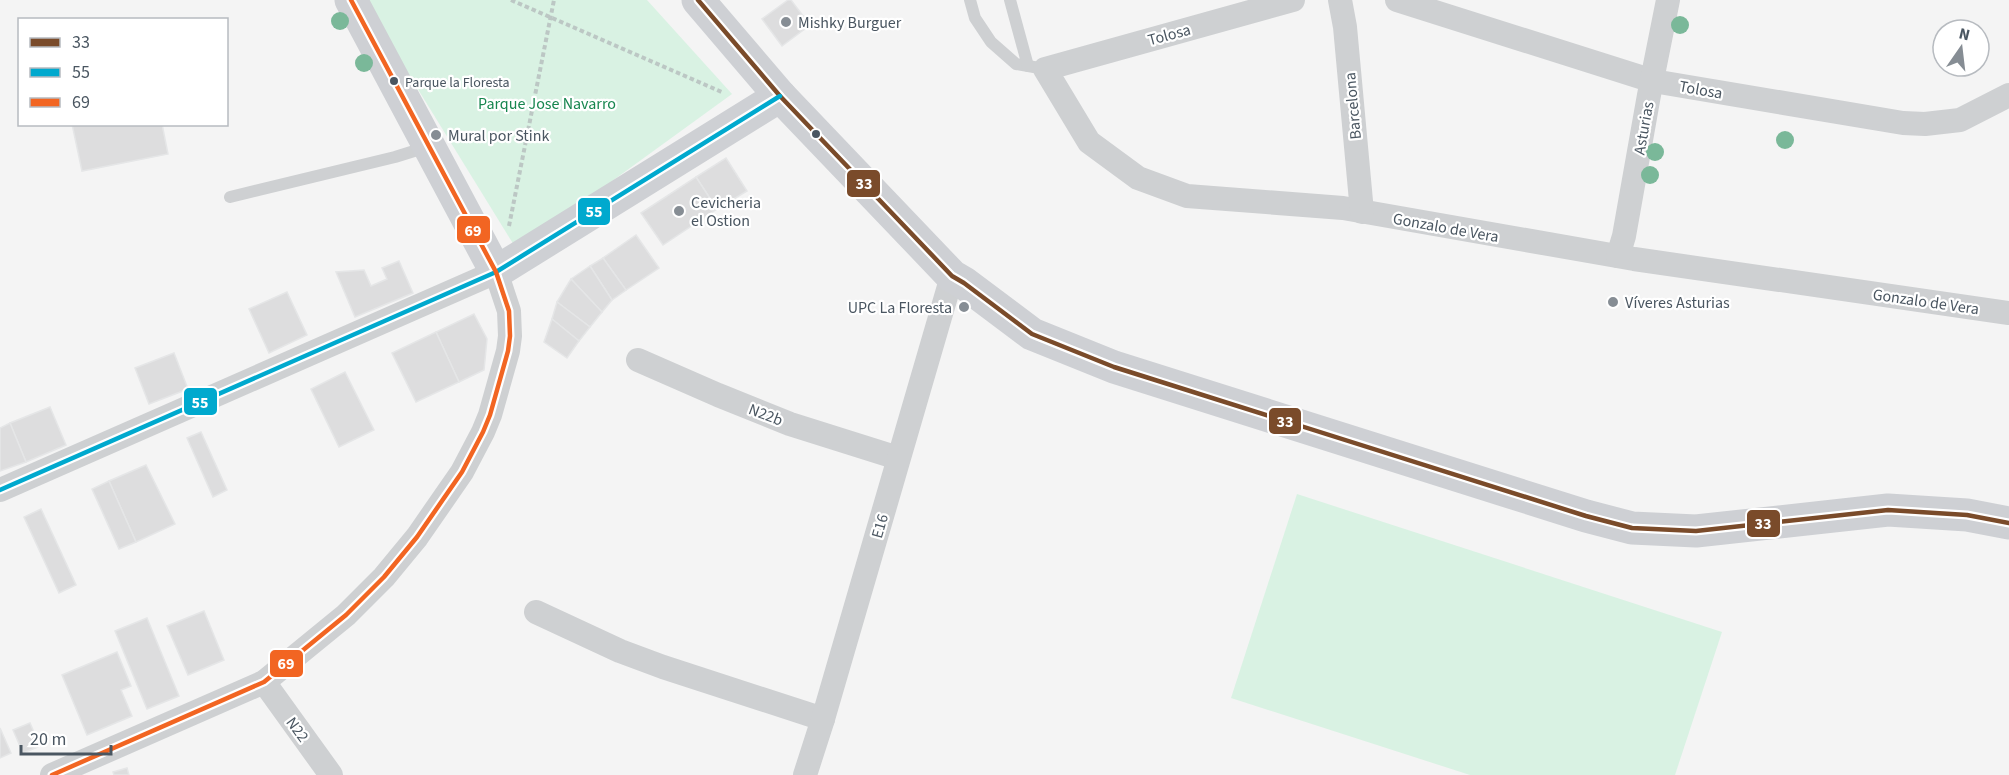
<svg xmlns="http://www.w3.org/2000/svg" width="2009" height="775" font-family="'Source Sans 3',sans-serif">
	<rect width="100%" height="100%" fill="#f4f4f4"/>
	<g fill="#d9f2e3">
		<polygon points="363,0 647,0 732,94 517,250"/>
		<polygon points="1297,494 1722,632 1675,775 1470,775 1231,698"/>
	</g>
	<g fill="#ddddde" stroke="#e5e6e7" stroke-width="1.5">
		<polygon points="788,0 791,0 810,25 782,46 762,19"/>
		<polygon points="72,124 162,124 168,154 82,171"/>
		<polygon points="726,158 747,191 717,209 696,177"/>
		<polygon points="696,177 717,209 663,245 641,213"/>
		<polygon points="636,235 659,268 626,290 603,258"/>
		<polygon points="603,258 626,290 612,300 590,266"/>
		<polygon points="399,261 413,293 355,317 336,272 364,270 371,286 387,279 382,268"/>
		<polygon points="590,266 612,300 602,312 571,279"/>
		<polygon points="571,279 602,312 590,327 557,302"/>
		<polygon points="287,292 307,335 269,353 249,309"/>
		<polygon points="557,302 590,327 579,341 552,319"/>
		<polygon points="474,314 487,339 484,370 459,382 436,332"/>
		<polygon points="552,319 579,341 567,358 544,342"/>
		<polygon points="436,332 459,382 416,402 392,353"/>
		<polygon points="174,353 188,389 149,404 135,368"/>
		<polygon points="345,372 374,430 339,447 311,389"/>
		<polygon points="50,407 66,445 26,462 10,423"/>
		<polygon points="10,423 26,462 0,471 0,428"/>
		<polygon points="201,432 227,490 213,497 187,438"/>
		<polygon points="146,465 175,524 136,542 109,481"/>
		<polygon points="109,481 136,542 119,549 92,489"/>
		<polygon points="41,509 76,585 59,593 24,517"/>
		<polygon points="204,611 224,660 188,675 167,626"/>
		<polygon points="147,618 179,696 147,709 115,631"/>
		<polygon points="117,652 131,686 121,690 132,716 87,735 62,675"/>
		<polygon points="30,723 40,746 23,753 13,730"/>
		<polygon points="0,728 11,753 0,758"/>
		<polygon points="127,768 129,775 114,775 113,772"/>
	</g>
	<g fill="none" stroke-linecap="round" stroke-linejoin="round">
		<g stroke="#bcc7c4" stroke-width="4" stroke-dasharray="4.5 3" stroke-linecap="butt">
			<polyline points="511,0 724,93"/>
			<polyline points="509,226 554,0"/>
		</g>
		<g stroke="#ced0d2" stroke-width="12">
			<polyline points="970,0 975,18 991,42 1016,64 1045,69"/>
			<polyline points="1010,0 1028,66"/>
			<polyline points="230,197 395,157 427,147"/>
		</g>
		<g stroke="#ced0d2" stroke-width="24">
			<polyline points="1293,0 1045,69 1089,142 1138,178 1187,196 1343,208 1634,259 2009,313"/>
			<polyline points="1340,0 1345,27 1362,212"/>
			<polyline points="1397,0 1653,81 1903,123 1925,124 1960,120 2009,95"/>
			<polyline points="1618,256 1624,236 1649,95 1668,0"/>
			<polyline points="638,360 718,395 790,424 898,458"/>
			<polyline points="0,490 496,272 509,311 510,336 508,351 490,415 483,432 462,472 417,537 384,577 346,615 264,682 52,775"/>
			<polyline points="536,612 620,651 663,667 823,719"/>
			<polyline points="264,682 331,775"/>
			<polyline points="805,775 823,719 952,276"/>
		</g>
		<g stroke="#ced0d4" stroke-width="33">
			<polyline points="351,0 496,272 780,96"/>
			<polyline points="698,0 780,96 952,276 964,283 1032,334 1114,367 1586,516 1632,528 1696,531 1888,510 1967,515 2009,523"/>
		</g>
		<defs>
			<polyline id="bus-1" points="698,0 780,96 952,276 964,283 1032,334 1114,367 1586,516 1632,528 1696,531 1888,510 1967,515 2009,523"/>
			<polyline id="bus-2" points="0,490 496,272 780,96"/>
			<polyline id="bus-3" points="52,775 264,682 346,615 384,577 417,537 462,472 483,432 490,415 508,351 510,336 509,311 496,272 351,0"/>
		</defs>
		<use href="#bus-1" stroke="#fff" stroke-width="9"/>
		<use href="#bus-2" stroke="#fff" stroke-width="9"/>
		<use href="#bus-3" stroke="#fff" stroke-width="9"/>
		<use href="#bus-1" stroke="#7a4b2a" stroke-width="4.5"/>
		<use href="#bus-2" stroke="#00a9ce" stroke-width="4.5"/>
		<use href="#bus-3" stroke="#f26522" stroke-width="4.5"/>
	</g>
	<g fill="#7ab899">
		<circle cx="340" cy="21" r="9"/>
		<circle cx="1680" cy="25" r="9"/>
		<circle cx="364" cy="63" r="9"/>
		<circle cx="1785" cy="140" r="9"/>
		<circle cx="1655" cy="152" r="9"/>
		<circle cx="1650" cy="175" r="9"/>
	</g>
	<g fill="#868d94" stroke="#fff" stroke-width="2">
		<circle cx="786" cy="22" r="6"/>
		<circle cx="436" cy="135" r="6"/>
		<circle cx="679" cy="211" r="6"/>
		<circle cx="1613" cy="302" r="6"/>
		<circle cx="964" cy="307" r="6"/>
	</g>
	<g fill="#4a5661" stroke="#fff" stroke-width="2">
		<circle cx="394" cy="81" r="5"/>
		<circle cx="816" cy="134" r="5"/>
	</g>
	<g text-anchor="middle" stroke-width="4.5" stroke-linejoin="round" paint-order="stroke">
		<g font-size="14" fill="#4a5661" stroke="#fff" text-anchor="start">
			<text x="405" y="87">Parque la Floresta</text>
		</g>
		<g font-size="16" fill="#4a5661" stroke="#fff" text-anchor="start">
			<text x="798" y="28">Mishky Burguer</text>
			<text x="448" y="141">Mural por Stink</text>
			<text x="691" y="208">Cevicheria<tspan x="691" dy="18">el Ostion</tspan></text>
			<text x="1625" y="308">Víveres Asturias</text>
			<text x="952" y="313" text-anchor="end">UPC La Floresta</text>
		</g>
		<g font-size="16" fill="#4a5661" stroke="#fff">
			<text transform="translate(1169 34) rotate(-15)" y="6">Tolosa</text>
			<text transform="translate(1701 89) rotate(10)" y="6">Tolosa</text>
			<text transform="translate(1352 106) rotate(-95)" y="6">Barcelona</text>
			<text transform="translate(1643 128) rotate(-80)" y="6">Asturias</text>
			<text transform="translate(1446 227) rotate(10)" y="6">Gonzalo de Vera</text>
			<text transform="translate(1926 301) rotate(8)" y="6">Gonzalo de Vera</text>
			<text transform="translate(766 414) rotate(21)" y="6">N22b</text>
			<text transform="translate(879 526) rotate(-74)" y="6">E16</text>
			<text transform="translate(298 729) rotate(54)" y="6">N22</text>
		</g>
		<g font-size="16" fill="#17864f" stroke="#fff">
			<text x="547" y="109">Parque Jose Navarro</text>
		</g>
	</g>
	<g stroke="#fff" stroke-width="2">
		<rect x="846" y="169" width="35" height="29" rx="6" fill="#7a4b2a"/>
		<rect x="577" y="197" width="34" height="29" rx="6" fill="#00a9ce"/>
		<rect x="456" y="215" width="35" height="29" rx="6" fill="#f26522"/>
		<rect x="183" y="387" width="35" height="29" rx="6" fill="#00a9ce"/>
		<rect x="1268" y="407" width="34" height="28" rx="6" fill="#7a4b2a"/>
		<rect x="1746" y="509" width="35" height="29" rx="6" fill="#7a4b2a"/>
		<rect x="269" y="649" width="35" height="29" rx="6" fill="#f26522"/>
	</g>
	<g font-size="16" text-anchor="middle" font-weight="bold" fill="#fff">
		<text x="864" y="189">33</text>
		<text x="594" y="217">55</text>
		<text x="473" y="236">69</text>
		<text x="200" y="408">55</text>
		<text x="1285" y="427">33</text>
		<text x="1763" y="529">33</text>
		<text x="286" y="669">69</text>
	</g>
	<rect x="18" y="18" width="210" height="108" fill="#ffffff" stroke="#b7bbc0" stroke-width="1.5"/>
	<rect x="30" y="38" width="30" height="9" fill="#7a4b2a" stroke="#b7bbc0" stroke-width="1.5"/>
	<text x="72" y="48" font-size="18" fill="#4a5661">33</text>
	<rect x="30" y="68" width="30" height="9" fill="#00a9ce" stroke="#b7bbc0" stroke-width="1.5"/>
	<text x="72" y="78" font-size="18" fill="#4a5661">55</text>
	<rect x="30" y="98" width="30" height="9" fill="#f26522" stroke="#b7bbc0" stroke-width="1.5"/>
	<text x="72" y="108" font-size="18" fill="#4a5661">69</text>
	<g transform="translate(1961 48) rotate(14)"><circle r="28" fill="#ffffff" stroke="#b7bbc0" stroke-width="1.5"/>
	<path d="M0-4.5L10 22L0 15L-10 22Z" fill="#868d94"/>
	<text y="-9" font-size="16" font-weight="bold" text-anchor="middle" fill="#4a5661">N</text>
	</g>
	<path d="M21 745v9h90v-9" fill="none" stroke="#4a5661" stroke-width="3"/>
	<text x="30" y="745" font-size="18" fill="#4a5661" stroke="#ffffff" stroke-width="4.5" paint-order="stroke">20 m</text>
</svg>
